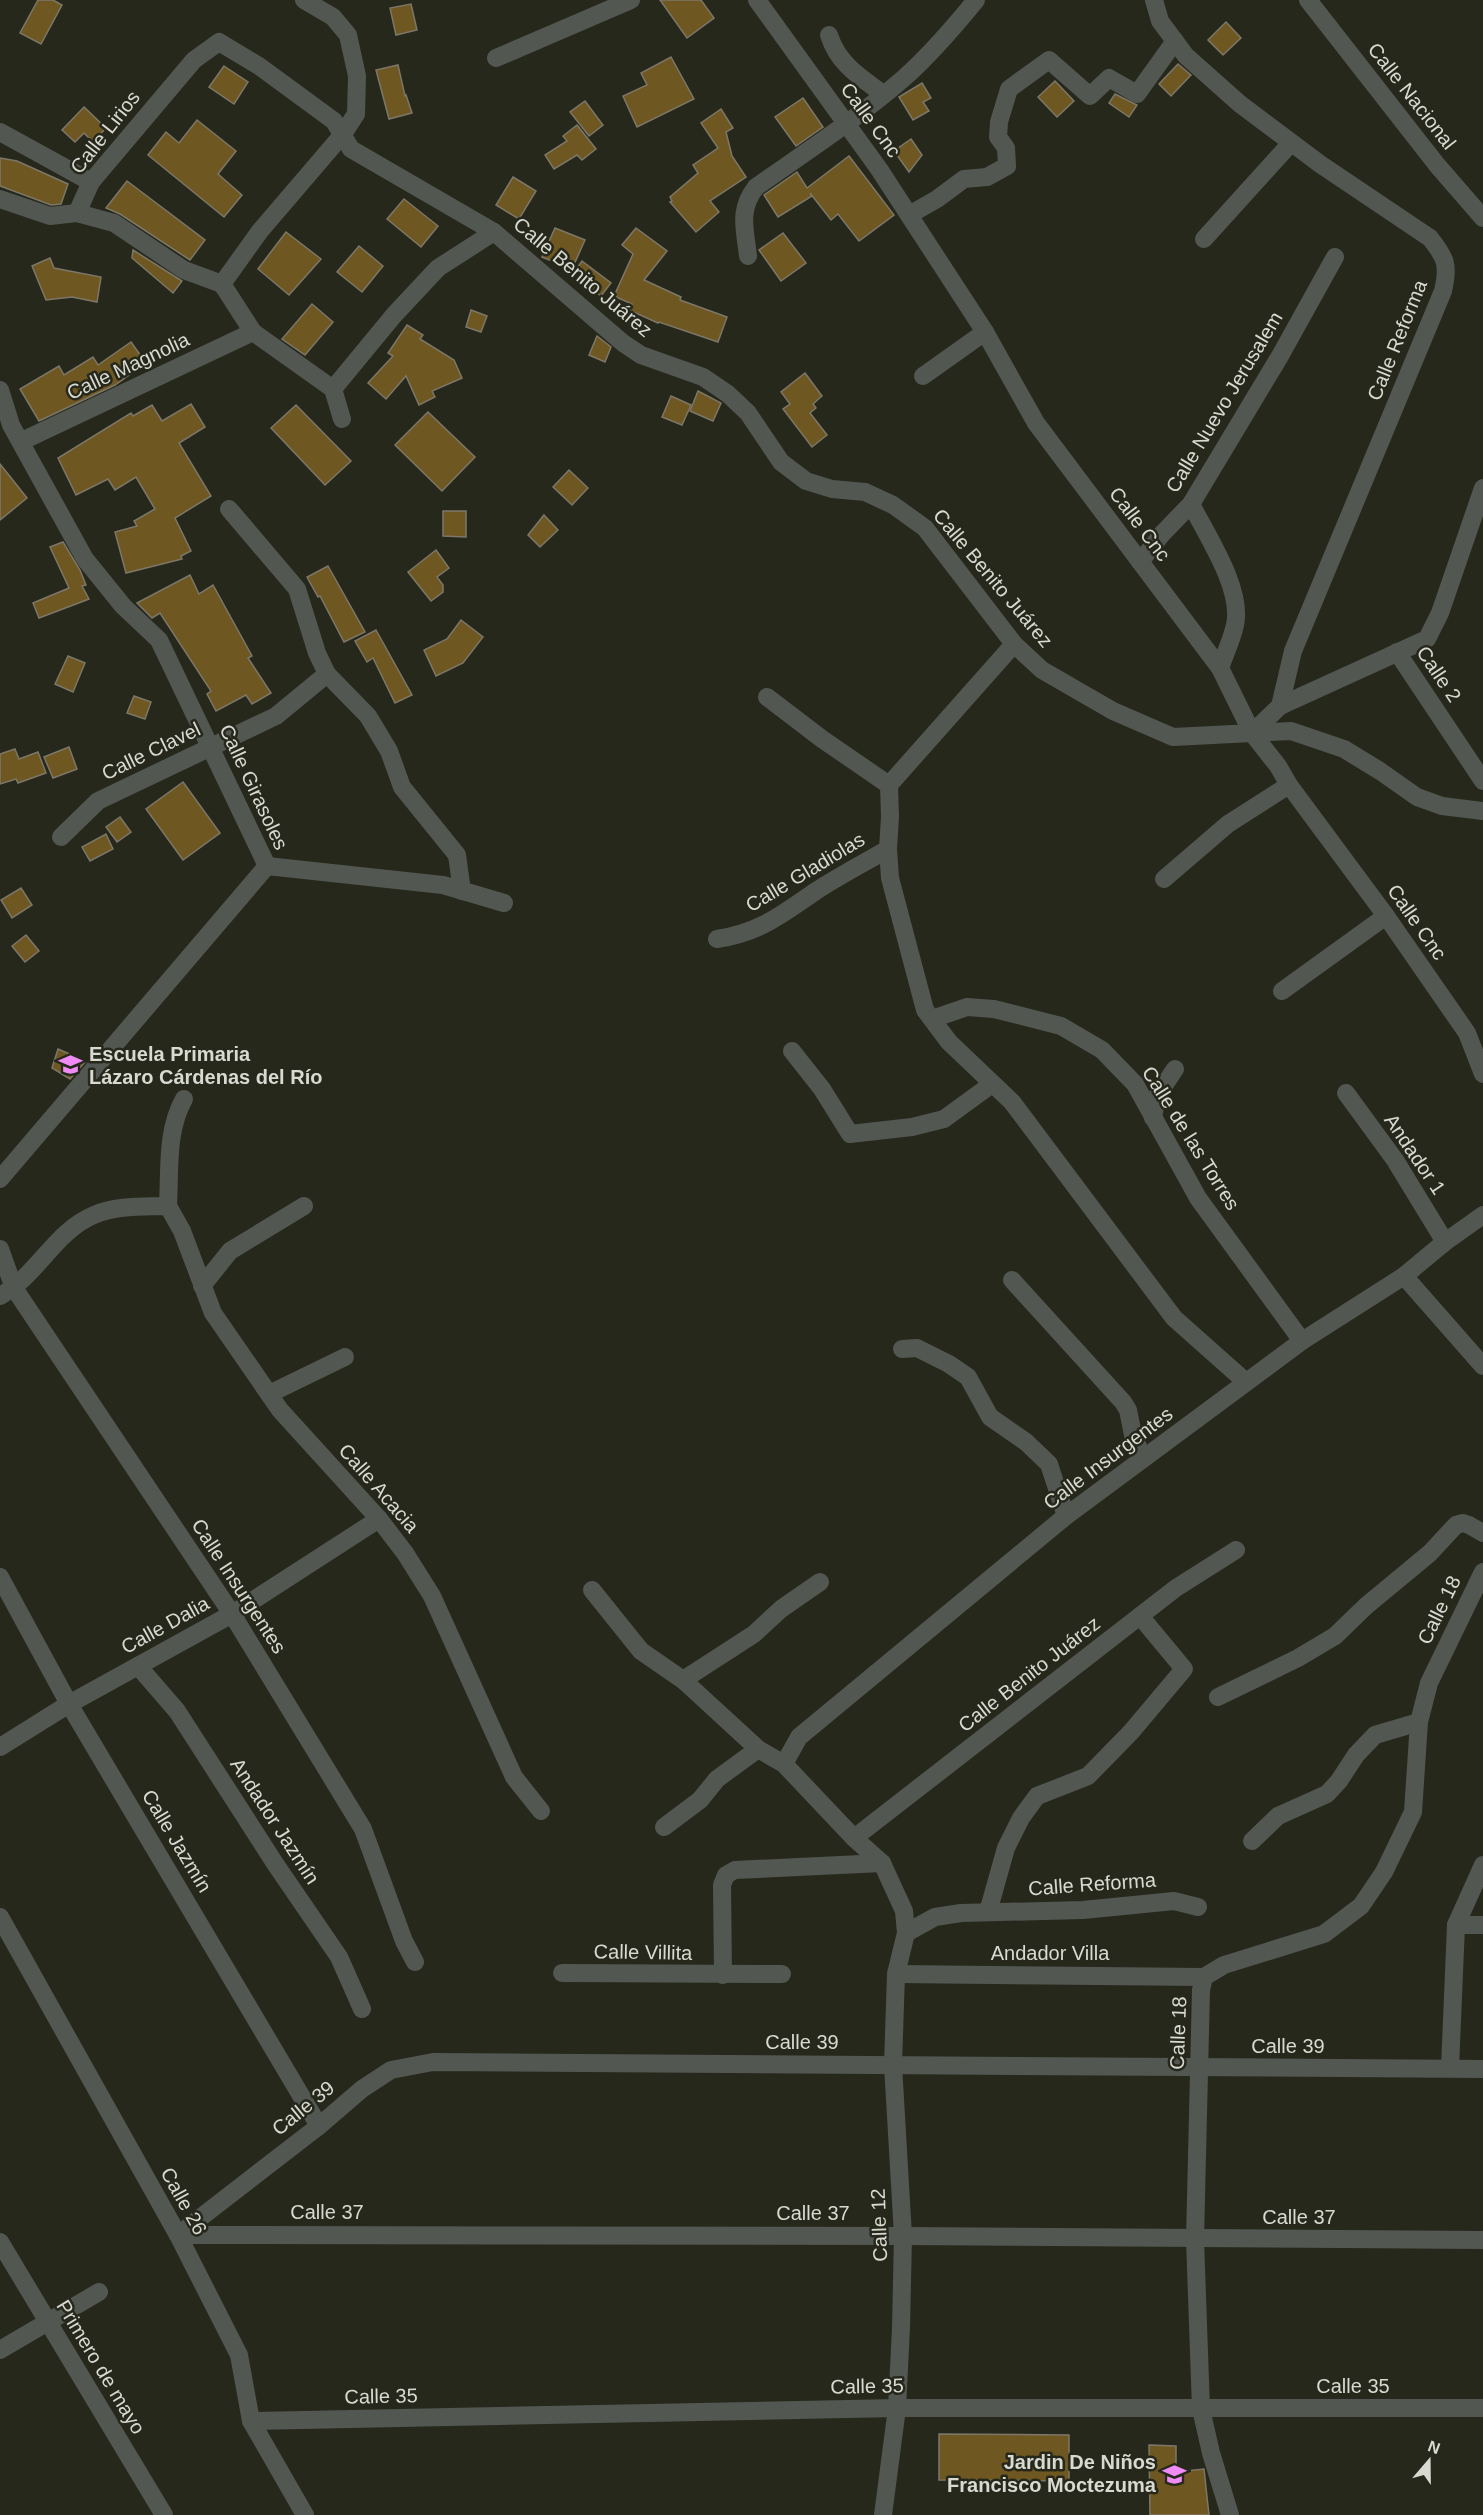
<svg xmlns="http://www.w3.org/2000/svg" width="1483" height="2515" font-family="Helvetica,sans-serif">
	<rect width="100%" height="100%" fill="#26281b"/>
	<g fill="#6e5721" stroke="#7d7769" stroke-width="1.5">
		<polygon points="38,0 53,0 62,5 41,44 20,33"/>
		<polygon points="660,0 701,0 714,18 687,38"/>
		<polygon points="411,4 417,30 396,35 390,8"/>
		<polygon points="1226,22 1241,38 1223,55 1208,40"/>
		<polygon points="671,57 694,99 637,127 623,96 647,85 641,73"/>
		<polygon points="1178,64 1191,75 1171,96 1159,84"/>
		<polygon points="398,65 405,96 406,95 412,113 389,119 376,70"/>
		<polygon points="224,66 248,82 234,104 209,87"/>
		<polygon points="1055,81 1074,101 1057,117 1038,97"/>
		<polygon points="922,83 931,98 923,102 929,111 913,120 899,97"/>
		<polygon points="1115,94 1137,105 1129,117 1109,103"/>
		<polygon points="803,98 823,127 796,146 775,117"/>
		<polygon points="585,101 603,125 589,136 570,112"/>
		<polygon points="84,107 106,128 93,142 84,133 75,142 62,130"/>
		<polygon points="721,109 733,128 726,132 732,156 746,177 710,201 719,212 696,232 670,202 672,201 670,197 698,173 693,165 718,148 701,123"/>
		<polygon points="197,120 236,151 218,174 242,195 224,217 148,155 166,132 179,143"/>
		<polygon points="577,125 596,149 582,160 577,155 554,169 545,155 567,141 563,136"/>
		<polygon points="911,139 922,155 909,172 894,151"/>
		<polygon points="849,156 894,215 859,241 838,214 831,220 810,193 812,196 778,217 764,195 797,172 807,188"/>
		<polygon points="0,158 17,161 68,184 61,204 51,205 0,186"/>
		<polygon points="513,177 536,191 519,219 496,205"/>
		<polygon points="127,181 205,240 190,260 120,214 106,208"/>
		<polygon points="404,199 438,226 421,247 387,219"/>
		<polygon points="555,228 585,240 572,269 542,257"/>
		<polygon points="636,228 667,251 644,280 681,297 680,300 727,317 718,342 659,322 658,323 629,310 632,304 614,296 633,254 622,245"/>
		<polygon points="286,232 321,259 289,295 258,269"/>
		<polygon points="783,233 806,263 781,281 759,250"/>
		<polygon points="359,246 383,266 362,292 337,272"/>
		<polygon points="133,250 182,281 173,293 132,258"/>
		<polygon points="50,258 54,268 101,277 97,302 72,297 46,300 32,266"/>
		<polygon points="582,261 611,283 601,296 572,275"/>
		<polygon points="312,304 333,322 305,355 282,339"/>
		<polygon points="471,310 487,316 481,332 466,327"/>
		<polygon points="407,325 423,335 420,339 454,360 462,378 432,391 435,397 419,405 406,376 386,399 368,383 393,356 388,353"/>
		<polygon points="597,336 611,347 605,362 589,355"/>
		<polygon points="131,342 146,363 115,385 39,421 20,389 59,366 64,375 93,357 98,365"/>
		<polygon points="805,373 822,396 813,404 816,408 810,413 827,435 812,447 783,409 790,404 781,392"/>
		<polygon points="698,391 721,403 713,421 690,411"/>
		<polygon points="671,396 691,405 682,425 662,417"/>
		<polygon points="191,404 205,427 179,443 211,496 175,518 191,551 181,556 182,559 126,573 115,532 137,526 134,521 155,509 136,477 115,490 108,479 76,495 58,458 131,413 133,416 152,405 162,421"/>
		<polygon points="296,405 351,461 325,485 271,428"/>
		<polygon points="428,412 475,457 442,491 395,445"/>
		<polygon points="0,464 27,498 0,520"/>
		<polygon points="569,470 588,488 572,505 553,487"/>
		<polygon points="443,511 466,511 466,537 443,536"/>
		<polygon points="544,515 558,530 540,547 528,535"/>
		<polygon points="63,542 80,570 86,585 82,586 89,599 39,618 33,603 69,588 50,547"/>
		<polygon points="436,550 449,568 437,577 443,585 443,592 431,601 408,572"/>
		<polygon points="328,566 365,632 344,642 320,596 318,597 307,577"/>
		<polygon points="190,575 199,594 213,585 252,656 248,658 271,693 252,704 246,695 216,711 207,694 211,691 160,613 152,618 137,603"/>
		<polygon points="461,620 483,637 463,663 436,676 424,650 447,639"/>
		<polygon points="376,630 412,695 395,703 373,658 367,662 355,641"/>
		<polygon points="68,656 85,663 73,692 55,684"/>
		<polygon points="134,696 151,702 145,719 127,713"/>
		<polygon points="69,747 77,769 53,778 44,757"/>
		<polygon points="15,749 19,759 38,752 46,773 18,783 16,779 0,784 0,754"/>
		<polygon points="183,782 220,833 183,860 146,809"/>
		<polygon points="120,817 131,832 117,842 106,827"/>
		<polygon points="106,834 113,849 90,861 82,847"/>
		<polygon points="21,888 32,905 12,918 1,900"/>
		<polygon points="26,935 39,951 25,962 12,946"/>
		<polygon points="58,1049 86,1061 70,1079 52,1068"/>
		<polygon points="939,2434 1069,2435 1069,2481 939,2480"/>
		<polygon points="1149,2445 1176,2446 1176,2472 1204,2469 1209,2515 1150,2515"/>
	</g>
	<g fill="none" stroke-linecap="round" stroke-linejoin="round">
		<g stroke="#525752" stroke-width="18">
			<polyline points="304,0 333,17 348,35 357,76 356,114 343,134 260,231 222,284 253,332 333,389 342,419"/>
			<polyline points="757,0 879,169 985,332 1036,423 1220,668 1252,733 1278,766 1289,785 1386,916 1467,1033 1483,1074"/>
			<path d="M 1154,0 L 1160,21 L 1186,56 L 1240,104 L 1320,164 L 1430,238 C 1446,258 1449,265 1443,291 L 1293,651 L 1280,706"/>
			<polyline points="1308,0 1437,165 1483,218"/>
			<path d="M 829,35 C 838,64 860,77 883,94"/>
			<polyline points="496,58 631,0"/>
			<polyline points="0,132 91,182"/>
			<polyline points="0,199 50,216 77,213 114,223 184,270 222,284"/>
			<polyline points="77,213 91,182 194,60 219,42 259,66 334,121 351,149 494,232 623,343 641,355 703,377 728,394 748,413 781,462 806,481 832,489 865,492 893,505 925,528 1014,644 1042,670 1113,711 1173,737 1291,731 1344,749 1380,771 1417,797 1442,806 1483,811"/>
			<polyline points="909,215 937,199 964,179 987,177 1007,166 1006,148 998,137 999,122 1009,89 1049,60 1090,96 1109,78 1137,94 1175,41"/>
			<polyline points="1204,239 1291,143"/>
			<path d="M 748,256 C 745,229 738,210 756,187 C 806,152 858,118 904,78 C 931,54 954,27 976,0"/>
			<polyline points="923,376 985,332"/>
			<polyline points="333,389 394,315 438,268 494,232"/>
			<polyline points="0,390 11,425 85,559 123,606 159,640 267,866"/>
			<polyline points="22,441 253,332"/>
			<path d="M 1191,504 C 1207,536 1243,589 1235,625 C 1232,639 1225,654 1220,668"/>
			<polyline points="229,509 297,589 317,653 327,674 368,716 389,751 402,787 457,855 462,891"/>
			<polyline points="1140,562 1162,534 1191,504 1280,356 1335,257"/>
			<polyline points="1397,652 1483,781"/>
			<polyline points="767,697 822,739 889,785"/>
			<polyline points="1252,733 1280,706 1427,639 1440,613 1483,488"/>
			<polyline points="889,785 1014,644"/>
			<polyline points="61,837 98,801 276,716 327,674"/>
			<polyline points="888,849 890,878 925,1010 949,1042 1012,1102 1174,1318 1246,1382"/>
			<polyline points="267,866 443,885 504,903"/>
			<polyline points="1164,879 1228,824 1289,785"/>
			<path d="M 717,939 C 761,932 781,915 816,891 C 839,876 864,863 888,849 L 890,817 L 889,785"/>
			<polyline points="1282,991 1386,916"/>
			<polyline points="932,1019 967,1007 994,1009 1061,1026 1102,1050 1135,1084 1198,1198 1302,1341"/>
			<polyline points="792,1051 822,1089 850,1134 912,1127 944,1119 992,1084"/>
			<polyline points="1346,1093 1395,1160 1445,1242"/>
			<polyline points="1153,1118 1157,1096 1175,1069"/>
			<polyline points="0,1179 267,866"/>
			<polyline points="168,1206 182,1231 213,1313 280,1410 379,1519 405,1553 432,1596 514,1777 541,1811"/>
			<path d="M 168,1206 C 170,1170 166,1131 184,1099"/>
			<polyline points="0,1249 14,1288 232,1614 363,1829 404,1941 415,1962"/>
			<polyline points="1404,1276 1483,1366"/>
			<polyline points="1012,1280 1123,1402 1128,1410 1133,1435 1143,1459"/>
			<polyline points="202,1286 230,1251 304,1206"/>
			<path d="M 0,1296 C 37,1276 55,1231 94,1215 C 117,1205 144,1207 168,1206"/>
			<polyline points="902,1349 917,1348 949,1364 968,1377 990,1417 1026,1442 1049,1464 1066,1516"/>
			<polyline points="269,1394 345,1357"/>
			<polyline points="0,1577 69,1704 319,2126"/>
			<polyline points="592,1590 641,1651 683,1680 758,1749 784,1764 854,1838 882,1863 904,1911 906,1933 896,1974 893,2065 903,2236 901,2328 897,2408 883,2515"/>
			<polyline points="138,1666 177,1711 276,1865 339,1957 362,2009"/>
			<polyline points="683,1680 754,1634 781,1609 820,1582"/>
			<polyline points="1218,1697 1298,1658 1335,1636 1366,1606 1430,1553 1456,1525 1463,1523 1469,1525 1483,1533"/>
			<polyline points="0,1747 69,1704 232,1614 379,1519"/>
			<polyline points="784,1764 799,1737 1066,1516 1302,1341 1404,1276 1445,1242 1483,1215"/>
			<polyline points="664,1827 700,1800 717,1779 758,1749"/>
			<polyline points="854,1838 1176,1588 1236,1550"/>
			<polyline points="1252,1841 1278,1816 1327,1794 1339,1781 1356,1755 1375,1735 1419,1722"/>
			<polyline points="988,1912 1006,1848 1021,1818 1037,1796 1088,1776 1131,1732 1184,1669 1140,1616"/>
			<polyline points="0,1917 178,2235 239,2355 251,2421 305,2515"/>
			<polyline points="1456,1925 1483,1925"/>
			<polyline points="906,1933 935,1917 961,1913 1083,1910 1174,1901 1198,1907"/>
			<polyline points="562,1973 782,1974"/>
			<polyline points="896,1974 1204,1977"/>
			<polyline points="723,1975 722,1885 726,1875 735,1870 882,1863"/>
			<polyline points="1450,2068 1456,1925 1483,1865"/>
			<polyline points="178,2235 319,2126 362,2089 391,2070 433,2062 1483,2069"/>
			<polyline points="178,2235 903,2236 1483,2240"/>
			<polyline points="0,2242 164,2515"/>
			<polyline points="0,2350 99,2292"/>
			<polyline points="251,2421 897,2408 1483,2408"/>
			<polyline points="1230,2515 1211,2453 1201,2409 1195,2239 1201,1990 1204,1977 1224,1965 1324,1934 1361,1906 1384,1872 1413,1812 1419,1722 1429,1683 1483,1572"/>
		</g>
	</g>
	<defs>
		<symbol id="school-bare" viewBox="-9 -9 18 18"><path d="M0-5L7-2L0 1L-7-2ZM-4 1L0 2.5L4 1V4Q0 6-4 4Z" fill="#f08bf6" stroke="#26281b" stroke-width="2.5" paint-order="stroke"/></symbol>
	</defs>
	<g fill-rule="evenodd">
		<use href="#school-bare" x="54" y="1048" width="33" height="33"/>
		<use href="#school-bare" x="1158" y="2458" width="33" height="33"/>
	</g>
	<g text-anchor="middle" stroke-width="5" stroke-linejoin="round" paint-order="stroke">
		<g font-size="20" fill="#d8dad2" stroke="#26281b">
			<text transform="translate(1412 96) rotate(52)" y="7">Calle Nacional</text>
			<text transform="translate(871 120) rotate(54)" y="7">Calle Cnc</text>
			<text transform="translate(105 132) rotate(-52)" y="7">Calle Lirios</text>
			<text transform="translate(583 277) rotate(40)" y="7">Calle Benito Juárez</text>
			<text transform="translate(1397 340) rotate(-68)" y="7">Calle Reforma</text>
			<text transform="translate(128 366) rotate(-25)" y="7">Calle Magnolia</text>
			<text transform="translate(1224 402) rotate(-59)" y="7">Calle Nuevo Jerusalem</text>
			<text transform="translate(1140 524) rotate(53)" y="7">Calle Cnc</text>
			<text transform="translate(993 578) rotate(50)" y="7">Calle Benito Juárez</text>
			<text transform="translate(1439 674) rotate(56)" y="7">Calle 2</text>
			<text transform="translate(151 751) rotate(-26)" y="7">Calle Clavel</text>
			<text transform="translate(254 787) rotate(65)" y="7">Calle Girasoles</text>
			<text transform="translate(805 872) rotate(-31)" y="7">Calle Gladiolas</text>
			<text transform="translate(1417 922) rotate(55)" y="7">Calle Cnc</text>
			<text transform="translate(1191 1138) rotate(58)" y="7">Calle de las Torres</text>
			<text transform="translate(1415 1154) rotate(56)" y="7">Andador 1</text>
			<text transform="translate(1108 1458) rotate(-37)" y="7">Calle Insurgentes</text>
			<text transform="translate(379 1488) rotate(49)" y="7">Calle Acacia</text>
			<text transform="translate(239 1586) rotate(57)" y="7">Calle Insurgentes</text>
			<text transform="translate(1439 1610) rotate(-64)" y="7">Calle 18</text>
			<text transform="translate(165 1625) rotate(-29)" y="7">Calle Dalia</text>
			<text transform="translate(1029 1674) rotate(-38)" y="7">Calle Benito Juárez</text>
			<text transform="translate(275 1821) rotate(57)" y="7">Andador Jazmín</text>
			<text transform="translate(177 1841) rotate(59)" y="7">Calle Jazmín</text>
			<text transform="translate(1092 1884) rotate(-4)" y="7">Calle Reforma</text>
			<text transform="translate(643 1952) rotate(1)" y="7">Calle Villita</text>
			<text x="1050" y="1960">Andador Villa</text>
			<text transform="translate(1178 2033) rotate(-88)" y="7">Calle 18</text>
			<text x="802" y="2049">Calle 39</text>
			<text x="1288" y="2053">Calle 39</text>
			<text transform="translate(303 2108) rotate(-39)" y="7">Calle 39</text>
			<text transform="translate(184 2201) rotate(61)" y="7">Calle 26</text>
			<text x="327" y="2219">Calle 37</text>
			<text x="813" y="2220">Calle 37</text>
			<text x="1299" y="2224">Calle 37</text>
			<text transform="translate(879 2225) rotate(-92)" y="7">Calle 12</text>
			<text transform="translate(101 2367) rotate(59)" y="7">Primero de mayo</text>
			<text transform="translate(867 2386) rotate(-1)" y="7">Calle 35</text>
			<text x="1353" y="2393">Calle 35</text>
			<text transform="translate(381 2396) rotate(-1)" y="7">Calle 35</text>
		</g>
		<g font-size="20" font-weight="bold" fill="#d8dad2" stroke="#26281b" text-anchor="start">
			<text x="89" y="1061">Escuela Primaria<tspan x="89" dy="23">Lázaro Cárdenas del Río</tspan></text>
			<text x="1156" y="2469" text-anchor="end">Jardin De Niños<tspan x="1156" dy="23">Francisco Moctezuma</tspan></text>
		</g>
	</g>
	<g transform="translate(1429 2461) rotate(20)" stroke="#26281b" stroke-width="4.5" paint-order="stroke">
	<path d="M0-4.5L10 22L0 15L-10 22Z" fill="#d8dad2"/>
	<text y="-9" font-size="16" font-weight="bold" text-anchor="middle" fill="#d8dad2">N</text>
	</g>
</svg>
